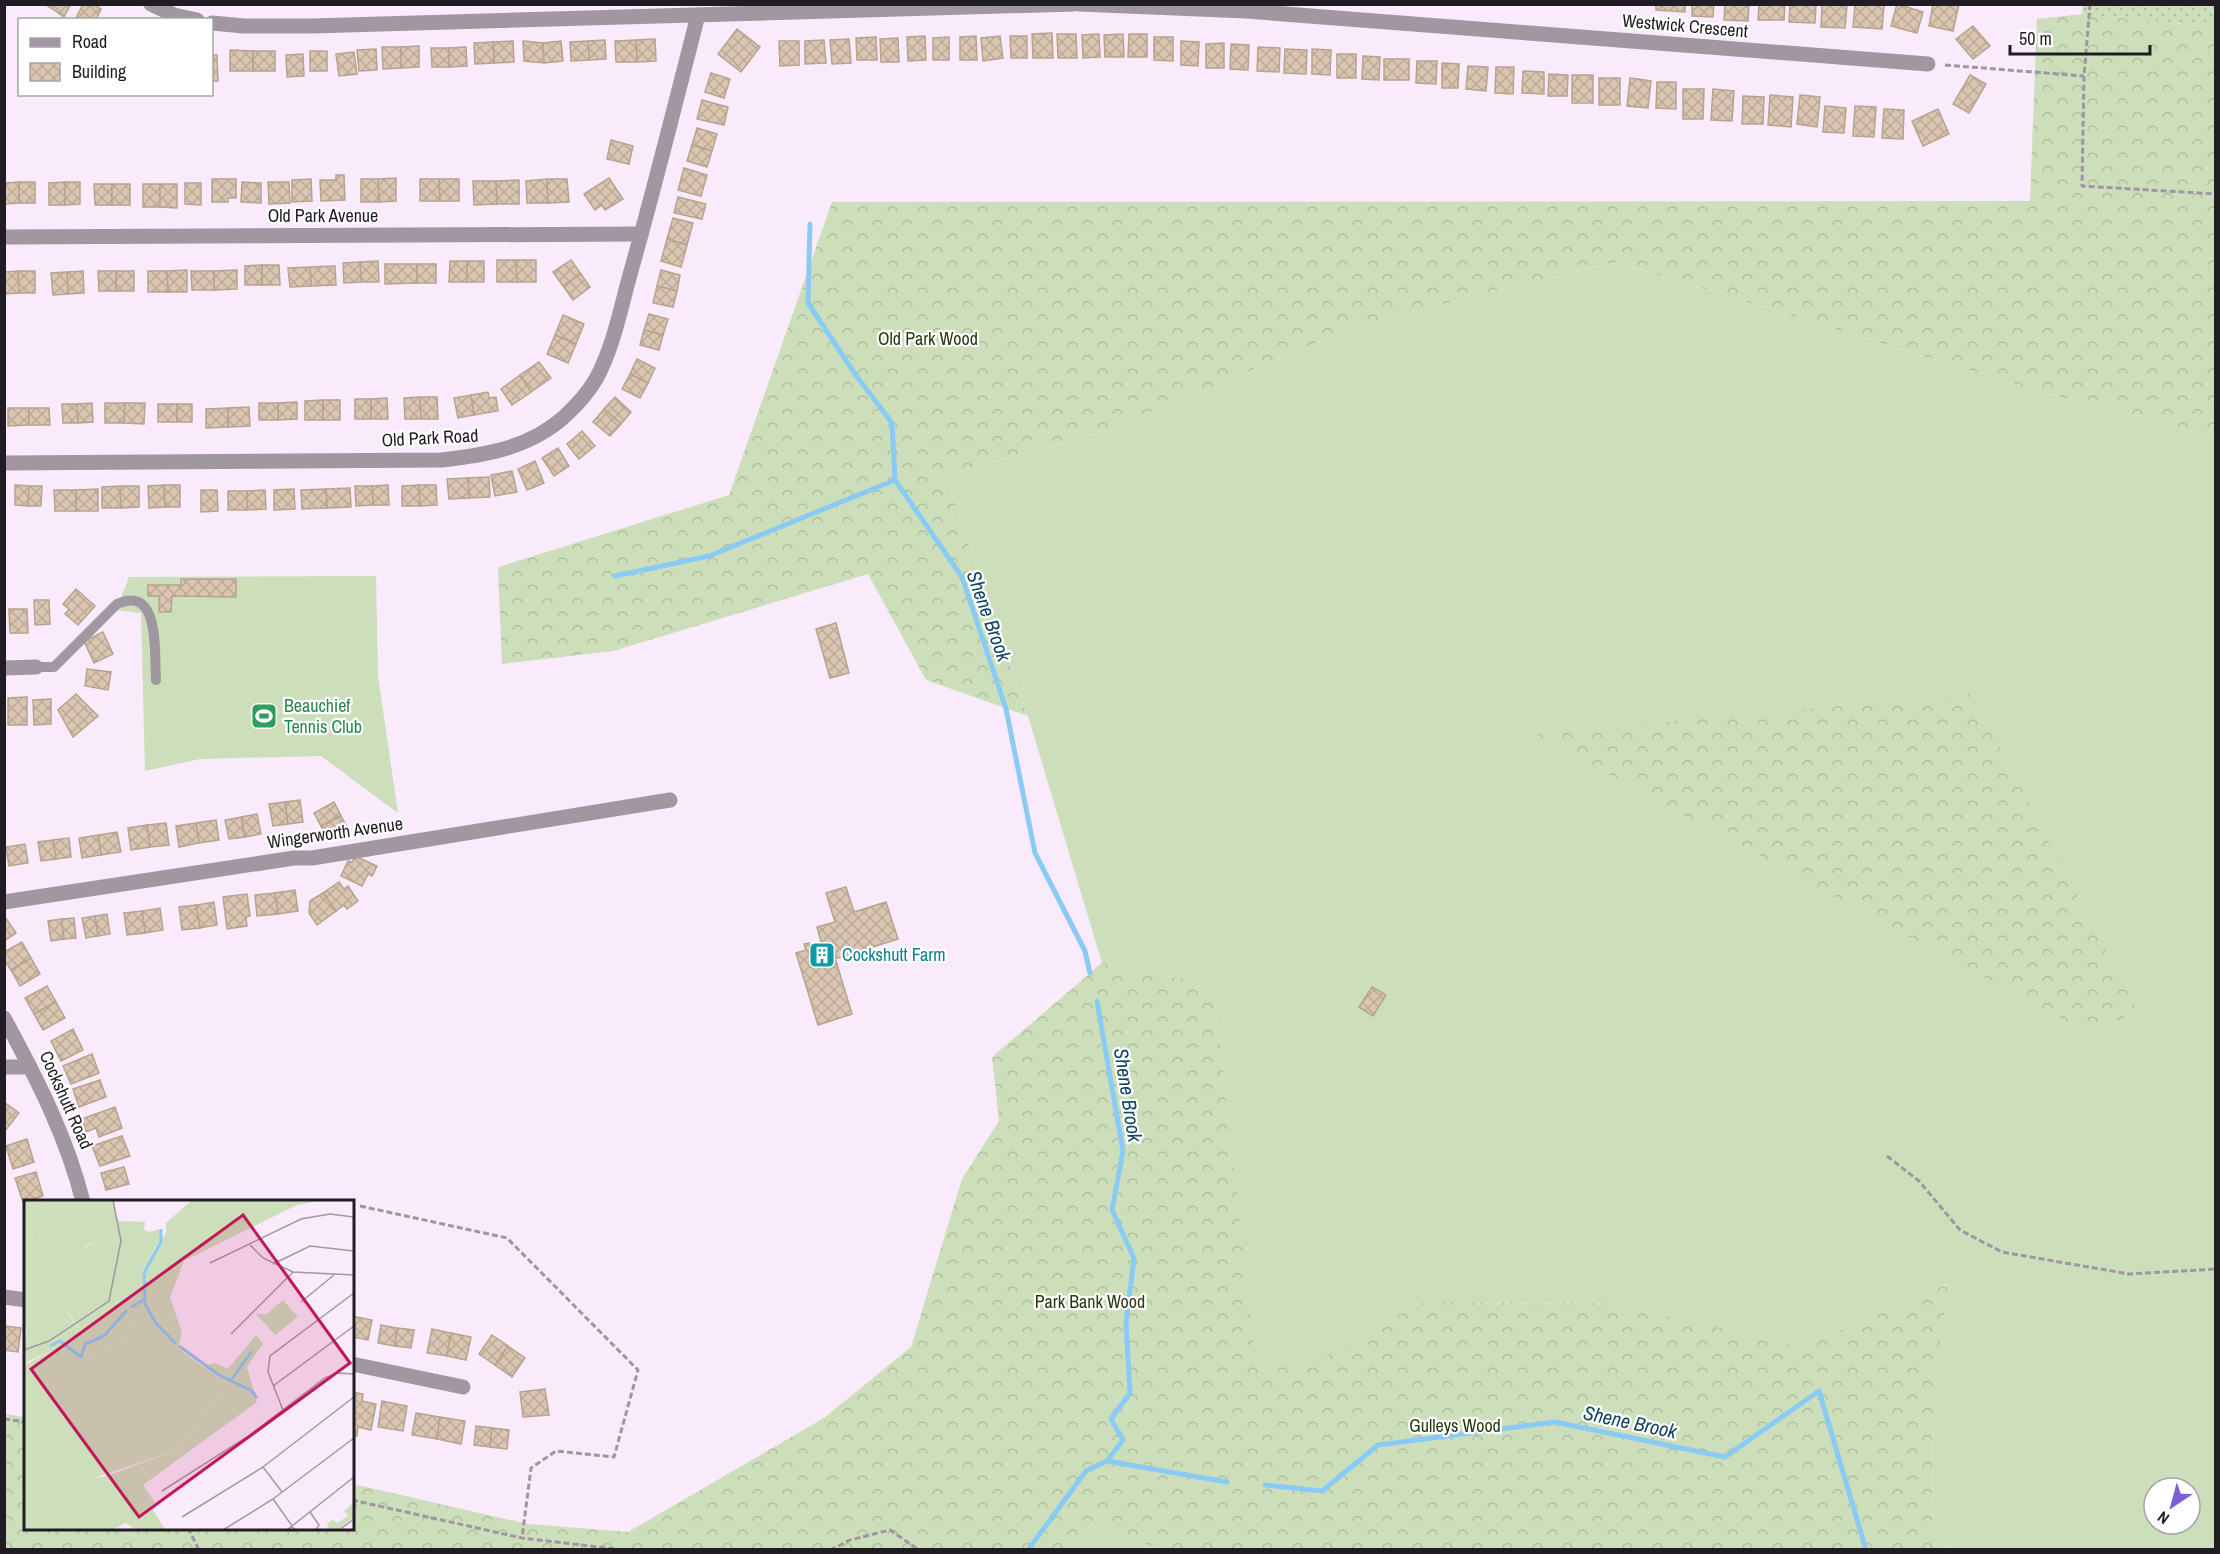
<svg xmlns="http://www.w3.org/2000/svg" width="2220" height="1554" font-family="'Archivo Narrow',sans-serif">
	<defs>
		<pattern id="forest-crowns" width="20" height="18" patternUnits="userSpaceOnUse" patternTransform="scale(1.5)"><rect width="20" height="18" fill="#ccdfba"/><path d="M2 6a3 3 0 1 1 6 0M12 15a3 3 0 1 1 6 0" fill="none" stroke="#afbfa0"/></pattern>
		<pattern id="park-dots" width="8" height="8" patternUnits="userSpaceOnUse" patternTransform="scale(1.5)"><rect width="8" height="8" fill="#ccdfba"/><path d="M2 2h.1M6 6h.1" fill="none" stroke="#afbfa0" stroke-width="1.8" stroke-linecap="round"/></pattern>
		<pattern id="building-cross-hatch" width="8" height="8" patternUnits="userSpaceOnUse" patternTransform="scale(1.5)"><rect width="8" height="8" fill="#dac6b0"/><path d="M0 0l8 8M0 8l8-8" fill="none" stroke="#bbaa97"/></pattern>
	</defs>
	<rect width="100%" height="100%" fill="#f9eafc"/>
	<g fill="#ccdfba" fill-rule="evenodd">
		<path d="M 1616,262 L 2048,394 L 2153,419 L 2215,437 L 2215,1549 L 1947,1549 L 1932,1532 L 1933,1404 L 1947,1284 L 1802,1348 L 1612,1303 L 1422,1302 L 1318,1362 L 1255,1362 L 1213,985 L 1102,963 L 1028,716 L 945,475 L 1107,431 L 1362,324 ZM 2154,1488 L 2190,1488 L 2190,1524 L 2154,1524 Z"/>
		<polygon points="376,576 378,676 398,813 321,756 200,759 145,771 141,613 116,610 129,577"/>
		<polygon points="1092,1524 1162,1549 1074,1550"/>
	</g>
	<g fill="url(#forest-crowns)">
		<polygon points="2082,14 2215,27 2215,437 2153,419 2048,394 1616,262 1362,324 1107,431 945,475 1028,716 926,680 868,574 613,651 502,664 498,567 729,495 832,202 2030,201 2037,19"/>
		<polygon points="1972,694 2137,1010 2091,1035 1534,734"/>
		<polygon points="1102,963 1213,985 1256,1362 1318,1361 1422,1302 1612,1303 1802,1347 1948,1284 1933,1404 1932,1532 1947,1549 1162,1550 1092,1524 1074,1550 5,1549 5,1414 25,1417 26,1528 352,1528 353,1484 528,1524 628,1532 824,1418 911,1347 962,1179 999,1121 992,1057"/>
	</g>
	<polygon fill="url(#park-dots)" points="2083,5 2215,5 2215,27 2082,14"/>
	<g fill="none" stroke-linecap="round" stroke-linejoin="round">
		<g stroke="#8acbf5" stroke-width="5">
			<polyline points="810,224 808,303 855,374 892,423 895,480 962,577 1006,709 1035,853 1085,951 1090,973"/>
			<polyline points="615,576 709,556 895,480"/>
			<polyline points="1097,1001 1123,1151 1112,1210 1134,1258 1126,1324 1130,1393 1111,1419 1123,1440 1107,1461"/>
			<polyline points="1265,1485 1322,1491 1378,1445 1555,1422 1725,1457 1819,1391 1866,1550"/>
			<polyline points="1028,1550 1086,1471 1107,1461 1227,1482"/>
		</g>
	</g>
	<g fill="url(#building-cross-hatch)" stroke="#b7a38e" stroke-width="1.5">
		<polygon points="45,4 71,4 64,17"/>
		<polygon points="83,4 93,4 101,9 96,20 75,20"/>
		<polygon points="1656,4 1685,4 1685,12 1656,10"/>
		<polygon points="1692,4 1714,4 1713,17 1692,16"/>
		<polygon points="1725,4 1749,4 1748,21 1724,20"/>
		<polygon points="1759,4 1785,4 1784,20 1758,20"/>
		<polygon points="1790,4 1816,4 1815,23 1789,22"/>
		<polygon points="1822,4 1847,5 1845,28 1821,27"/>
		<polygon points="1855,4 1884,5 1882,29 1853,27"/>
		<polygon points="1897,4 1923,12 1917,33 1891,26"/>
		<polygon points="1933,4 1959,4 1953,31 1929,26"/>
		<polygon points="1973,26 1990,46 1973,59 1956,39"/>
		<polygon points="737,29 760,47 741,72 718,54"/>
		<polygon points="1052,33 1053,58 1033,58 1032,34"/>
		<polygon points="1057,34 1076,34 1077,58 1058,58"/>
		<polygon points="1099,34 1100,57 1083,58 1082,35"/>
		<polygon points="1123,34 1124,57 1105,57 1104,35"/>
		<polygon points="1129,34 1147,34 1147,57 1128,57"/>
		<polygon points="925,36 926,60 908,61 907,37"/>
		<polygon points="976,36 977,60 960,60 960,37"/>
		<polygon points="1000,36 1003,58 983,61 981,38"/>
		<polygon points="1010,36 1027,36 1027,58 1011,58"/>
		<polygon points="876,37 877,60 857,60 856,38"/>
		<polygon points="949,37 949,60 933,60 933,38"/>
		<polygon points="1154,37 1173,37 1173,61 1154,60"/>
		<polygon points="898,38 899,62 881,62 880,39"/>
		<polygon points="655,39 656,61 637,62 636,40"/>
		<polygon points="849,39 851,63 832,64 830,40"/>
		<polygon points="605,40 606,59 589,60 588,41"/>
		<polygon points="636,40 637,62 616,62 615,41"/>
		<polygon points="824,40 826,63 805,64 805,41"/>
		<polygon points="513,41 514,62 494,63 493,42"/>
		<polygon points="523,41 543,43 544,63 524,61"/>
		<polygon points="561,41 563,61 544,63 543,43"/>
		<polygon points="588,41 589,60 571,61 570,42"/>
		<polygon points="779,41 799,41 799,65 780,66"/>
		<polygon points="1181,41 1199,42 1198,66 1181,65"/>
		<polygon points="493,42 494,63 475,64 474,43"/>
		<polygon points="1224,43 1224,68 1206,68 1206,44"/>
		<polygon points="1231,44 1249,45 1248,70 1230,69"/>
		<polygon points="419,46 419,67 401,68 401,47"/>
		<polygon points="382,47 401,47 401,68 383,69"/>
		<polygon points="466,47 467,66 449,67 449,48"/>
		<polygon points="1258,47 1280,48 1279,72 1257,71"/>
		<polygon points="431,48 449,48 449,67 432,67"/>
		<polygon points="376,49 377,70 359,71 357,50"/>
		<polygon points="1285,49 1307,50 1306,74 1284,73"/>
		<polygon points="1312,49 1331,50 1330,75 1312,74"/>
		<polygon points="230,50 253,51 253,71 230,71"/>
		<rect x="253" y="51" width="22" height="20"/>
		<rect x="310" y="51" width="17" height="20"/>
		<polygon points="354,52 357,74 339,76 336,54"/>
		<polygon points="303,54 304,76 287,77 286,55"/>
		<rect x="1337" y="54" width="19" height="24"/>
		<polygon points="212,55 217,55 218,81 212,81"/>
		<polygon points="1363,56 1380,57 1379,80 1362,79"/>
		<rect x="1384" y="59" width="25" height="21"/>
		<polygon points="1417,61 1437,61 1436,84 1416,83"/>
		<polygon points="1442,63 1459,64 1458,88 1442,88"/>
		<polygon points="1468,66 1488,67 1486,91 1466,89"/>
		<polygon points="1496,67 1514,67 1513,94 1495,93"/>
		<polygon points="1523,71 1544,72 1544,94 1522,93"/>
		<polygon points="711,73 730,79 724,98 705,92"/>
		<polygon points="1549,74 1568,75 1567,96 1548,96"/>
		<rect x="1572" y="75" width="21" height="28"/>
		<polygon points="1970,75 1986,84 1969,113 1953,104"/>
		<rect x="1599" y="78" width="21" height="27"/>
		<polygon points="1630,78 1651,81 1648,108 1627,106"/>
		<polygon points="1657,82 1676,82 1676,109 1656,108"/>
		<polygon points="1683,89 1704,89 1703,119 1683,119"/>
		<polygon points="1713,89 1734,91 1732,121 1711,120"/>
		<polygon points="1770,95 1793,97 1791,127 1768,125"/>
		<polygon points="1800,95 1820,97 1817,127 1797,124"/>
		<polygon points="1743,96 1764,97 1763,124 1742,124"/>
		<polygon points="702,100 728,107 724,125 697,119"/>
		<polygon points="1825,106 1846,108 1844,133 1823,132"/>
		<polygon points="1855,106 1876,107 1874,137 1853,136"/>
		<polygon points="1884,109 1904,110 1903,139 1882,138"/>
		<polygon points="1938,109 1949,134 1923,146 1912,121"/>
		<polygon points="697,128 717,134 712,151 692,145"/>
		<polygon points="611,140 633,146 629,164 607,159"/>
		<polygon points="692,145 712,151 707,167 687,161"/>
		<polygon points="684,168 707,175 701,196 678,190"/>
		<polygon points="336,175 344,175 345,200 321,201 320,180 336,180"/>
		<polygon points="396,178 396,201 379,202 378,179"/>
		<polygon points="609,178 623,199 605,210 602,205 595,210 584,194"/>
		<polygon points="212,179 236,179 236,198 228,198 228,202 212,202"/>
		<polygon points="311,179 312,201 292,202 292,180"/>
		<polygon points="361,179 378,179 379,202 361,202"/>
		<polygon points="420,179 439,179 440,201 420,201"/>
		<polygon points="439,179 459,179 459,201 440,201"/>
		<polygon points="547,179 548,203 527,203 526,181"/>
		<polygon points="547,179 567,179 569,202 548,203"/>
		<polygon points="519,180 519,204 497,204 496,181"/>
		<polygon points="473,181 496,181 497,204 474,205"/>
		<polygon points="19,182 19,203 4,204 4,183"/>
		<rect x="19" y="182" width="16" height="21"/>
		<polygon points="65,182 65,205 49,205 49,183"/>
		<polygon points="65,182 80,182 80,204 65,205"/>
		<polygon points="242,182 261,183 261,203 241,202"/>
		<polygon points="268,182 289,182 290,203 269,204"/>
		<polygon points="185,183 201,183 201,205 185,204"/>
		<polygon points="94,184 112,184 112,205 95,205"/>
		<rect x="112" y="184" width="18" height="21"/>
		<rect x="143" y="184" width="17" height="23"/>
		<polygon points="160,184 177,184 177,208 160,207"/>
		<polygon points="678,197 706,204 702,219 674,213"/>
		<polygon points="673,218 693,223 687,245 667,239"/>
		<polygon points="667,239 687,245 681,267 661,261"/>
		<polygon points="497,260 516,260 517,282 497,282"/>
		<polygon points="516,260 536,260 536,282 517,282"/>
		<polygon points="571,260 581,274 563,286 553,272"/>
		<polygon points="378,261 379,282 361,282 360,262"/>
		<polygon points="450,261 467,261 467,282 449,282"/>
		<rect x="467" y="261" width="17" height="21"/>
		<polygon points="360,262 361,282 344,283 343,263"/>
		<polygon points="385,264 417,264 417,283 385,284"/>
		<rect x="417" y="264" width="19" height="19"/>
		<polygon points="262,265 279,265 280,285 262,285"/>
		<polygon points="262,265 262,285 245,285 245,266"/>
		<polygon points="335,266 336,285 311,286 310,267"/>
		<polygon points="310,267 311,286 290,287 288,268"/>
		<polygon points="187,270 187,292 168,292 167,271"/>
		<polygon points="237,270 237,289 214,290 214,271"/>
		<polygon points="661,270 680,275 677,291 657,286"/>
		<polygon points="18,271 19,293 4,294 4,272"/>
		<polygon points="18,271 35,271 35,293 19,293"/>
		<polygon points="83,271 84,293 68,294 67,272"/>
		<polygon points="98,271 116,271 116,291 99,291"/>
		<rect x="116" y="271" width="18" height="20"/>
		<polygon points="148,271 167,271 168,292 148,292"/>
		<polygon points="191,271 214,271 214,290 192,290"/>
		<polygon points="67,272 68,294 53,295 51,273"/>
		<polygon points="581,274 590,287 573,300 563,286"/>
		<polygon points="657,286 677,291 673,307 653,303"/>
		<polygon points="649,314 668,319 663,335 644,330"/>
		<polygon points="563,315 584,324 576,344 555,335"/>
		<polygon points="644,330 663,335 659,350 640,345"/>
		<polygon points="555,335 576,344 568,363 547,354"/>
		<polygon points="637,359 655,368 648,383 630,374"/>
		<polygon points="539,362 551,378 531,392 520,375"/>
		<polygon points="630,374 648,383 640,398 622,389"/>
		<polygon points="520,375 531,392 512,405 501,389"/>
		<polygon points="488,392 489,398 496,397 498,411 474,415 471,395"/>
		<polygon points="471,395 474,415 458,418 454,398"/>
		<polygon points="420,397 421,419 405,419 404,398"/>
		<polygon points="420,397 437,397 438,419 421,419"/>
		<polygon points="615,397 631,412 621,424 604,409"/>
		<polygon points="387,398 388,419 371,419 371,399"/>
		<rect x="355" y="399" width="16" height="20"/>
		<polygon points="323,400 323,420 305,420 305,401"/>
		<rect x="323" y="400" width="17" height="20"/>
		<polygon points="297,402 297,419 278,420 278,403"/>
		<polygon points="92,403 93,422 78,423 77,404"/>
		<polygon points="105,403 125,403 124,423 105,423"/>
		<polygon points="125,403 145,403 144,424 124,423"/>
		<rect x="259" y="403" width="19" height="17"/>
		<polygon points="62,404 77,404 78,423 63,423"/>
		<rect x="158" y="404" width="19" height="18"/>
		<rect x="177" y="404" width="15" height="18"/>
		<polygon points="249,407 250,426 228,427 228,408"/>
		<polygon points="8,408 29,408 29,425 8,426"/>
		<polygon points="29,408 49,408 50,425 29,425"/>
		<polygon points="228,408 228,427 206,428 206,409"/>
		<polygon points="604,409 621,424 610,436 593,422"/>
		<polygon points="582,431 595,446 579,459 567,444"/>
		<polygon points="558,448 569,466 554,476 542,458"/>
		<polygon points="535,461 544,483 527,490 518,469"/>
		<polygon points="512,471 517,492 495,496 491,475"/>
		<polygon points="489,477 490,497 469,498 468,478"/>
		<polygon points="468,478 469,498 449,499 447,479"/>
		<polygon points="15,485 29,486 28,506 15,505"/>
		<polygon points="164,485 165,507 149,508 148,486"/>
		<polygon points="164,485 180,485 180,507 165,507"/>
		<polygon points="388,485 389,505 373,505 372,486"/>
		<polygon points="419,485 420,506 402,506 402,486"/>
		<polygon points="419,485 436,485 437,505 420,506"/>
		<polygon points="29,486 42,486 41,506 28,506"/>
		<polygon points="120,486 121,508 102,508 102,487"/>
		<polygon points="120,486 139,486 139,507 121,508"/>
		<polygon points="355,486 372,486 373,505 356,506"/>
		<polygon points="350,488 351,507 327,508 326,489"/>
		<polygon points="98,489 98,511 76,511 76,490"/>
		<polygon points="294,489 295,509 274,510 274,490"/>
		<polygon points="326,489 327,508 302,509 301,490"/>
		<polygon points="54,490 76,490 76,511 55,511"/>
		<polygon points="201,490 217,490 218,511 201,512"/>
		<polygon points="265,490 266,509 247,510 247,491"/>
		<rect x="228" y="491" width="19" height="19"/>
		<polygon points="181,579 236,579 236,597 172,596 171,612 159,612 159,596 148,596 148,585 181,585"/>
		<polygon points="76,589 95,606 78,625 65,614 69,609 63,604"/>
		<polygon points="34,600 49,600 50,624 35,625"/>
		<polygon points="9,609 27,609 28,633 10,633"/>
		<polygon points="836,623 849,673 830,678 816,629"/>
		<polygon points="103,632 113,654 94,663 84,641"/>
		<polygon points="87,669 111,672 108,690 85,686"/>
		<polygon points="76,694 98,716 73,737 58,710"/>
		<polygon points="27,697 27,725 8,725 8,698"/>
		<polygon points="51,699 51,724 34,725 33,700"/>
		<polygon points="300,800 303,822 288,824 285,802"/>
		<polygon points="285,802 288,824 273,826 269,804"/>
		<polygon points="334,802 341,816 321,826 314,813"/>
		<polygon points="257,814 261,834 245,837 241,817"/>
		<polygon points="341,816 348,829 329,840 321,826"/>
		<polygon points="241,817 245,837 229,839 225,820"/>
		<polygon points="216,820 219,840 199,843 196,823"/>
		<polygon points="166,823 169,845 150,847 147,825"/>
		<polygon points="196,823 199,843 179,847 176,826"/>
		<polygon points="147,825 150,847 131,850 128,828"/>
		<polygon points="117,832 121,852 101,855 98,835"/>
		<polygon points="98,835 101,855 82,858 79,838"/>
		<polygon points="69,838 71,857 56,859 53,840"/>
		<polygon points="53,840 56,859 41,861 38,842"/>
		<polygon points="25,844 28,863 9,866 6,847"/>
		<polygon points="355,856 377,866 372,876 368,874 362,886 341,876 348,861 352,862"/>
		<polygon points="339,882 344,889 348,886 358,901 347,909 344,905 336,911 323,893"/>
		<polygon points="846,887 854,912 886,902 898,939 825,962 823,957 820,958 822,965 836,961 852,1014 818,1025 796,953 806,950 804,944 809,943 810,948 822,945 817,927 835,922 826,893"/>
		<polygon points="295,890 298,911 278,914 275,893"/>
		<polygon points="275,893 278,914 257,916 255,895"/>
		<polygon points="323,893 336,911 317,925 309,913 310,901"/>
		<polygon points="247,894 250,916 246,917 247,926 227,929 223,897"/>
		<polygon points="214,902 217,925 200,928 196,905"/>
		<polygon points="196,905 200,928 182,930 179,907"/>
		<polygon points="160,908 163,930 145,933 142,911"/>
		<polygon points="142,911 145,933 127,935 124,913"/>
		<polygon points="107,914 110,934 98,936 95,916"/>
		<polygon points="95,916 98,936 86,938 82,918"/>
		<polygon points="5,917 16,933 4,941 4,918"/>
		<polygon points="74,918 76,938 64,939 61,919"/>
		<polygon points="61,919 64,939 51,941 48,921"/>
		<polygon points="22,942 31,958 11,970 4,960 4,952"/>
		<polygon points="31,958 40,974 20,986 11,970"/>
		<polygon points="47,986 56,1002 34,1014 25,998"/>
		<polygon points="1372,987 1386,995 1373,1016 1359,1007"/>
		<polygon points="56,1002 65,1018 43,1030 34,1014"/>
		<polygon points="73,1029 83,1050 61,1061 51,1041"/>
		<polygon points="92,1054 99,1073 71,1084 63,1066"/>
		<polygon points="100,1080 106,1097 79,1107 73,1089"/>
		<polygon points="4,1102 19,1113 5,1131 4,1131"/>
		<polygon points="115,1107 122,1128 99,1137 96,1128 86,1132 82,1119"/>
		<polygon points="122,1136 130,1156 100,1166 92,1146"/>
		<polygon points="27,1139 34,1162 13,1169 6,1146"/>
		<polygon points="124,1167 129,1184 106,1190 101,1173"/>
		<polygon points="36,1172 43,1196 23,1202 15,1178"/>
		<polygon points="352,1316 372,1320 368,1340 352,1337"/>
		<polygon points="381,1325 397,1328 395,1346 378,1343"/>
		<polygon points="4,1326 21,1328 18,1352 4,1350"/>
		<polygon points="397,1328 414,1330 411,1348 395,1346"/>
		<polygon points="432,1329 451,1333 447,1356 427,1353"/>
		<polygon points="451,1333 471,1337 466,1360 447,1356"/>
		<polygon points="492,1335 508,1346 495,1365 479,1354"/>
		<polygon points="508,1346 525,1358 512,1377 495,1365"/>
		<polygon points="545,1389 549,1415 523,1417 520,1392"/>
		<polygon points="352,1392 363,1394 362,1401 376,1404 371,1430 358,1427 357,1436 352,1436"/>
		<polygon points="382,1401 407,1406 403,1431 378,1427"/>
		<polygon points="416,1413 440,1417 437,1439 412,1435"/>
		<polygon points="440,1417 465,1421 461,1444 437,1439"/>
		<polygon points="476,1426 492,1428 490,1447 474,1445"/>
		<polygon points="492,1428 509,1430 507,1449 490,1447"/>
	</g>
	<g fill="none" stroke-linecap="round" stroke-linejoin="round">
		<g stroke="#a095a2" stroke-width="3" stroke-dasharray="6 3" stroke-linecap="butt">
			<polyline points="2090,4 2084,76 2082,186 2216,194"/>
			<polyline points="1945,65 2084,76"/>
			<polyline points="1887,1156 1919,1181 1960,1230 2002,1252 2129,1274 2216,1269"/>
			<polyline points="360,1206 507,1238 638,1370 614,1457 556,1451 531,1468 522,1538"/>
			<polyline points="4,1419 26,1422"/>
			<polyline points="352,1500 522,1538 624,1550"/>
			<polyline points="188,1528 199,1550"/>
			<polyline points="830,1550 850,1540 890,1530 919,1550"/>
		</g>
		<path stroke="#a097a0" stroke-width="10" d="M 36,667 L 54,667 L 117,604 C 161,584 154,654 156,680"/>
		<g stroke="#a097a0" stroke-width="15">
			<polyline points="151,4 174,15 197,20"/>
			<polyline points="1079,4 1246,11 1928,64"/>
			<polyline points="212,23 244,26 312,26 1074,4"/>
			<polyline points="4,237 641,234"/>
			<path d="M 4,463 L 442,460 C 486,455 529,448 564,417 C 576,406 588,393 596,379 C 614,346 621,306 631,271 C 655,186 676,101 698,15"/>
			<polyline points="4,668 36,667"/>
			<polyline points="4,902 294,858 312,858 670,800"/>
			<path d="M 4,1018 C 36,1077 67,1137 83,1202"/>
			<polyline points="4,1067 30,1067"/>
			<polyline points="4,1297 26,1300"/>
			<polyline points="352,1364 463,1387"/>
		</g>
	</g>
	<defs>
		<symbol id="stadium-square" viewBox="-11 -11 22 22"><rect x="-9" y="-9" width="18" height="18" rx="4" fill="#2e9e5b" stroke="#fff"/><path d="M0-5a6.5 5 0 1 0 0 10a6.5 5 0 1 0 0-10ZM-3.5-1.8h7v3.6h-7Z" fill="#fff"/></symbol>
		<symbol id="building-square" viewBox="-11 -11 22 22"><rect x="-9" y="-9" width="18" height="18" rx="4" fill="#0f9aa8" stroke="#fff"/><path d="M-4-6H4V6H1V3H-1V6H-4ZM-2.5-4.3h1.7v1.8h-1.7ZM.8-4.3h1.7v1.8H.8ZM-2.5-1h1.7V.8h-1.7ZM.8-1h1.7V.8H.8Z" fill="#fff"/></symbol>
	</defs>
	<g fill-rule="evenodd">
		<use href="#stadium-square" x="249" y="701" width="30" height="30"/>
		<use href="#building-square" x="807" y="940" width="30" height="30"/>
	</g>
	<g text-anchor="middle" stroke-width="4.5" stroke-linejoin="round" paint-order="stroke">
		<g font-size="18" fill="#211b23" stroke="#fff">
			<text transform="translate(1685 26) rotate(5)" y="6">Westwick Crescent</text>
			<text x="323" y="222">Old Park Avenue</text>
			<text transform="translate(430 438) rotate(-3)" y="6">Old Park Road</text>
			<text transform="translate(335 833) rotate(-8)" y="6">Wingerworth Avenue</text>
			<text transform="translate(66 1100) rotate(66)" y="6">Cockshutt Road</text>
		</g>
		<g font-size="18" fill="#283b0f" stroke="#fff">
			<text x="928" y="345">Old Park Wood</text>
			<text x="1090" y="1308">Park Bank Wood</text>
			<text x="1455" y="1432">Gulleys Wood</text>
		</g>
		<g font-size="18" fill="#27864d" stroke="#fff" text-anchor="start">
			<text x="284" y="712">Beauchief<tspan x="284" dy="21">Tennis Club</tspan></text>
		</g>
		<g font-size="18" fill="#0d838f" stroke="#fff" text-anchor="start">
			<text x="842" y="961">Cockshutt Farm</text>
		</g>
		<g font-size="20" font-style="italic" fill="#124562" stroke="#fff">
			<text transform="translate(989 616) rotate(70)" y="7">Shene Brook</text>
			<text transform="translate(1128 1095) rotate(81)" y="7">Shene Brook</text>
			<text transform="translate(1630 1422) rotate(12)" y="7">Shene Brook</text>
		</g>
	</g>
	<g transform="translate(24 1200)">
		<rect width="330" height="330" fill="#f9eafc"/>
		<path d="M 0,0 L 88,0 L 94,21 L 121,22 L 120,30 L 125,32 L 137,29 L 137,39 L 123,60 L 117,94 L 65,113 L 14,40 L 18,26 L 35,30 L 61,47 L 77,38 L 38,24 L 20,8 L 0,4 ZM 11,63 L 38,101 L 0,121 L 0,78 ZM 259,100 L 274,117 L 251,135 L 232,114 L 243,114 ZM 45,115 L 54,128 L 35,139 L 11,149 L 3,138 L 12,137 ZM 112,121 L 142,153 L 154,148 L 203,184 L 154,250 L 73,277 L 56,310 L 39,330 L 0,330 L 1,165 L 29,150 L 36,151 L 52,175 L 61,160 L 101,138 ZM 329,303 L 330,317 L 313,330 L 305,330 L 303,324 L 309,319 L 313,323 L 324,316 L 320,311 Z" fill="#ccdfba"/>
		<path d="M 168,0 L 299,0 L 273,5 L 160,61 L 146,98 L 158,132 L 154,148 L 142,154 L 112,121 L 101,138 L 61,160 L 52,176 L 36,151 L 29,150 L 3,162 L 3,180 L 0,133 L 11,149 L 54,127 L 12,64 L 0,78 L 0,4 L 20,8 L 33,14 L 38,24 L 77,38 L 55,49 L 49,42 L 32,43 L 30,40 L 34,30 L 18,26 L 14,40 L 65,113 L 117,94 L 116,80 L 123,60 L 142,33 L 142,23 ZM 232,135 L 239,144 L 223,167 L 233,202 L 119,285 L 131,303 L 98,325 L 88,330 L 39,330 L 56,310 L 41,293 L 48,283 L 82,276 L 154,250 L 203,184 L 179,166 L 191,163 L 204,169 ZM 10,197 L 41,284 L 37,292 L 20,285 L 8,301 L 4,298 L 16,268 L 17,249 L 6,199 ZM 129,200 L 90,234 L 53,215 L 55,210 Z" fill="#ccdfba"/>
		<path d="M 38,101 L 45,115 L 12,137 L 3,138 L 0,121 ZM 127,306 L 141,330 L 112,330 L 100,322 Z" fill="#ccdfba"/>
		<path fill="none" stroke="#8acbf5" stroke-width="3" d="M 120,102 L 131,122 L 152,144M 107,107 L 121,99 L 120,73 L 137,42 L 137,29M 26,146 L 36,141 L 57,157 L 61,144 L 80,136 L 103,110M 155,146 L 195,175 L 228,191 L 233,198M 208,179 L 228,151"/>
		<path fill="none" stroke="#a397a5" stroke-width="1.5" d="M 226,45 L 239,58 L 269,72 L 330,75M 186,63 L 277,19 L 306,14 L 330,17M 249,64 L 286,46 L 330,51M 277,102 L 310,75M 207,134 L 269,72M 0,150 L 25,141 L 85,101 L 97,41 L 89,0M 249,186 L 330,126M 259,210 L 244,172 L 246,156 L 330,93M 239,267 L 258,292M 138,291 L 223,237 L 301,178 L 313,173 L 330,174M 249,299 L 271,330M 286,312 L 295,325 L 292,330M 158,317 L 239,267 L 330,197M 199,330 L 249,299 L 330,238M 263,330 L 330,277M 315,330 L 330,319"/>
		<path fill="#c2185b" fill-opacity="0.15" stroke="#c2185b" stroke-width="3" d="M 219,15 L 326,163 L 115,317 L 7,169 Z"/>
		<rect width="330" height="330" fill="none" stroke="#211b23" stroke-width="3"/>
	</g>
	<rect width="2220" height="1554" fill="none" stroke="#211b23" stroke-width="12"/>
	<rect x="18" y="18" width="195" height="78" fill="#ffffff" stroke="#a6a4a7" stroke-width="1.5"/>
	<rect x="30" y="38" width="30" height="9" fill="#a097a0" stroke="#a6a4a7" stroke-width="1.5"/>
	<text x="72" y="48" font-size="18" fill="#211b23">Road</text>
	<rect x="30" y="63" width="30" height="18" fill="url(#building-cross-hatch)" stroke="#a6a4a7" stroke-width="1.5"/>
	<text x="72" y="78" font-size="18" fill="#211b23">Building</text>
	<g transform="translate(2172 1506) rotate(216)"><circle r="28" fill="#ffffff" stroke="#a6a4a7" stroke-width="1.5"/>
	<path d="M0-4.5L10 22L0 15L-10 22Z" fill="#7e5fd9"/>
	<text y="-9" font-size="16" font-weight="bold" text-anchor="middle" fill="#211b23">N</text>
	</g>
	<path d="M2010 45v9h140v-9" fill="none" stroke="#211b23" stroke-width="3"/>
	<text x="2019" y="45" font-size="18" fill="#211b23" stroke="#ffffff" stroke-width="4.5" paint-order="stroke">50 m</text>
</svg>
